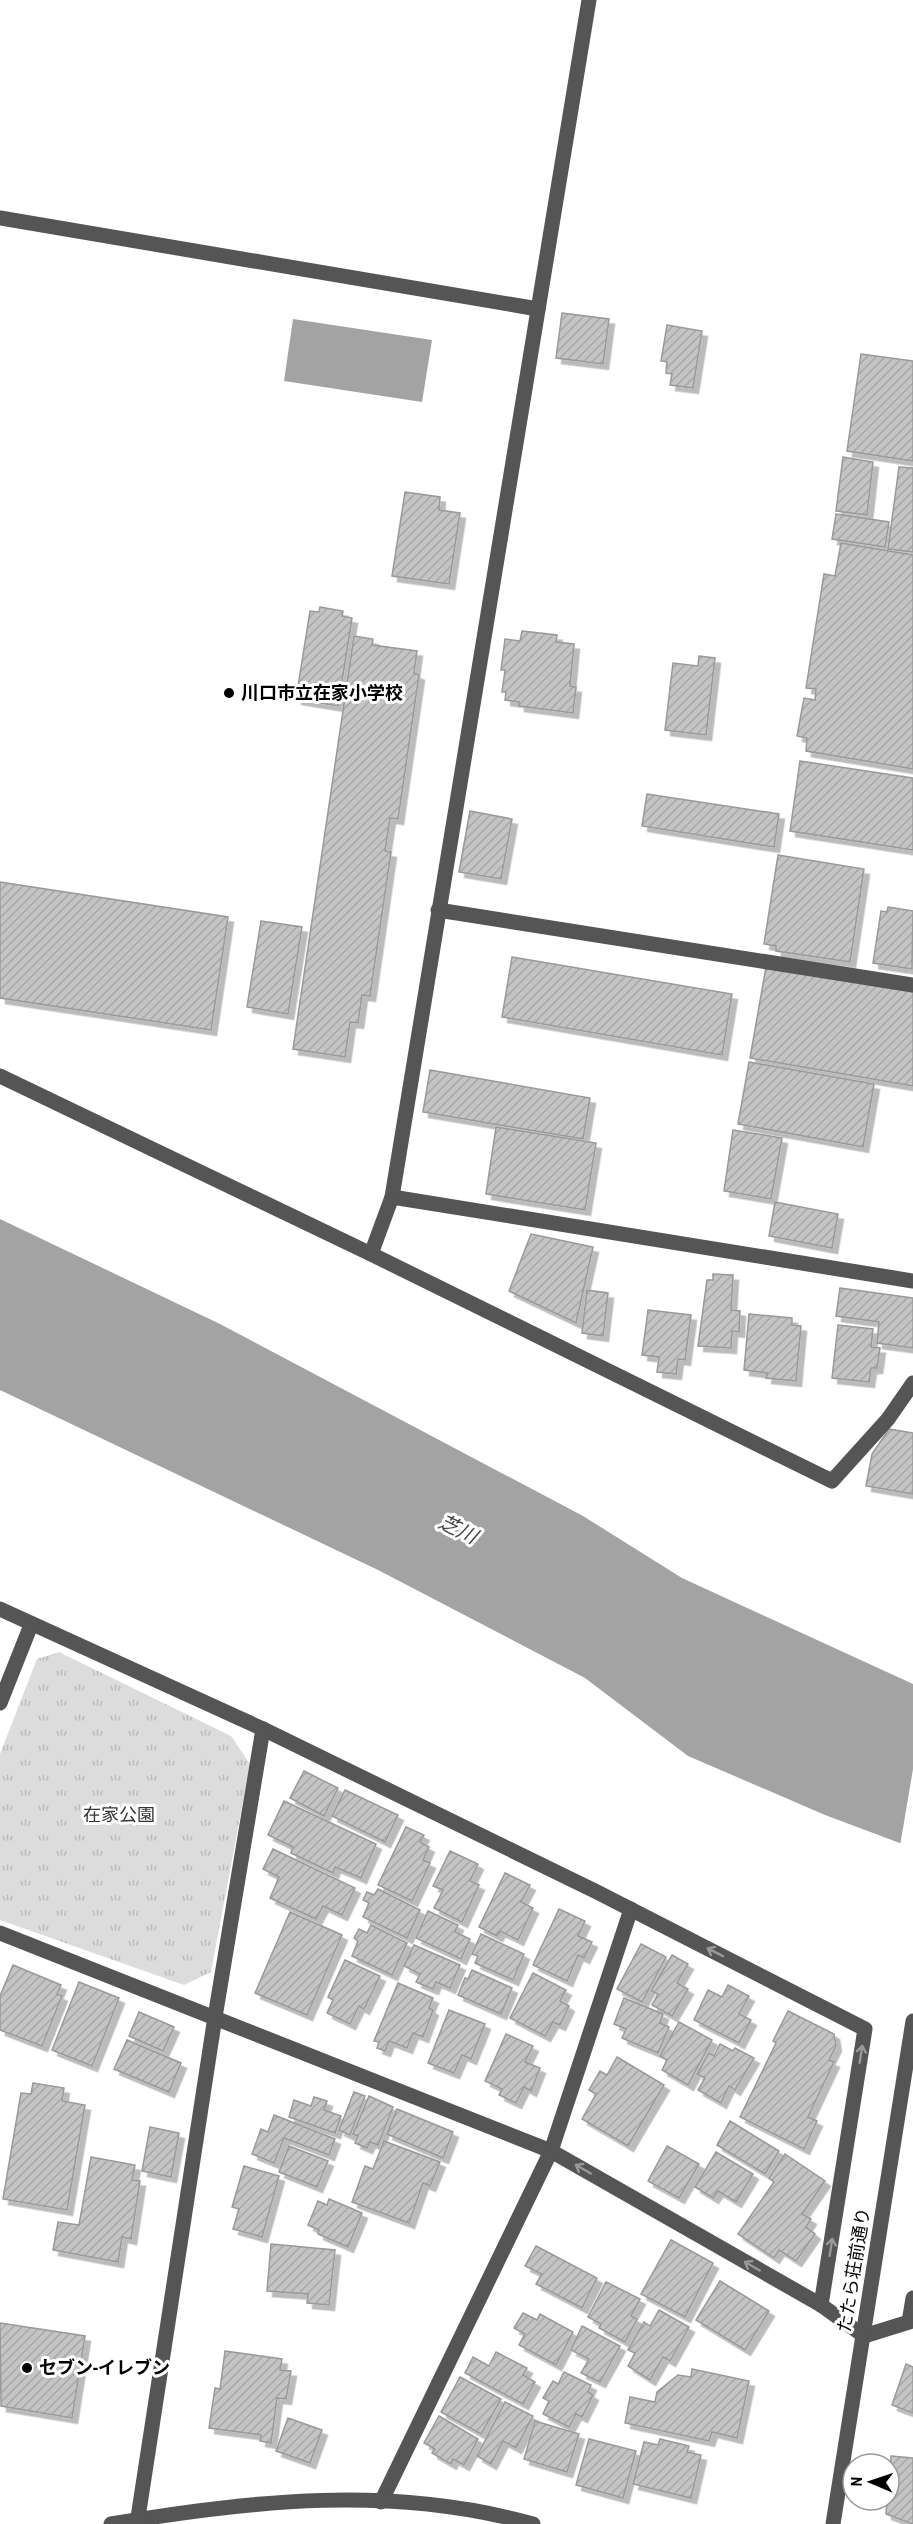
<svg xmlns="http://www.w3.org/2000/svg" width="913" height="2524" font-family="'Archivo Narrow','Noto Sans JP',sans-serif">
	<defs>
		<pattern id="park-tufts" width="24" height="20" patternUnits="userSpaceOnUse" patternTransform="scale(1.5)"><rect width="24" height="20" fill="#dcdcdc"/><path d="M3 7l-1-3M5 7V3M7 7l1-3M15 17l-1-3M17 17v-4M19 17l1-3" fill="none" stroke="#bbb"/></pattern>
		<pattern id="building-hatch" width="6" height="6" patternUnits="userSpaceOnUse" patternTransform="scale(1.5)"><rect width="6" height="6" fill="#c4c4c4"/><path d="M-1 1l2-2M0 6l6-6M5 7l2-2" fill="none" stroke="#a7a7a7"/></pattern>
		<filter id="shadow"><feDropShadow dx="5.5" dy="5.5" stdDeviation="0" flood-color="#0004"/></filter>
	</defs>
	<rect width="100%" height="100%" fill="#fff"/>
	<polygon fill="url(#park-tufts)" points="59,1652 231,1736 250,1764 211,1972 184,1985 0,1920 0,1754 37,1659"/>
	<g fill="#a3a3a3">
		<polygon points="293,319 432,340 422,402 284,381"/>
		<polygon points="0,1219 220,1324 583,1516 682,1578 913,1684 913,1848 825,1815 688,1756 585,1678 378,1570 0,1390"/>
	</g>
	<polygon fill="#fff" points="913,1769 913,1851 900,1846"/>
	<g fill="url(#building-hatch)" stroke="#999" stroke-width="1.5" filter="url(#shadow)">
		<polygon points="562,313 609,319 603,364 556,358"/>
		<polygon points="667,325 702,331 693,388 670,385 672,374 666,373 667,362 661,361"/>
		<polygon points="861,354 913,361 913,461 847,451"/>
		<polygon points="843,457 873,462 867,515 836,511"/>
		<polygon points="899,467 913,468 913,552 888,549"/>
		<polygon points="405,492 440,497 439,510 460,513 449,584 392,576"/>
		<polygon points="836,514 889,522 885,547 832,539"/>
		<polygon points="841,543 913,555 913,769 806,751 807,738 797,736 804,698 815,700 816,689 806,688 824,574 835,576"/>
		<polygon points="320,607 343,611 342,616 352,618 338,706 296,699 310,611 319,612"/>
		<polygon points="522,631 557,635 556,642 574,644 570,686 576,687 573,713 519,706 519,702 505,700 506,692 502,692 505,670 501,670 505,639 520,641"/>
		<polygon points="354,636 373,639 372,645 417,651 414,673 419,675 398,819 390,818 385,851 391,852 370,996 362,995 358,1023 350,1022 345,1057 293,1049"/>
		<polygon points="699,656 715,658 706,735 665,730 673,663 698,666"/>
		<polygon points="800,761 913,778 913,850 790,831"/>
		<polygon points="647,794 779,814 774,847 642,826"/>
		<polygon points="470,811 512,819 501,879 459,872"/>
		<polygon points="778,855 864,869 850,962 776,951 776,946 764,944"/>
		<polygon points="0,882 228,917 211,1030 0,998"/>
		<polygon points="888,907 913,911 912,969 873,963 881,911 887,912"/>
		<polygon points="261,921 302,927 288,1014 247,1007"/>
		<polygon points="512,957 732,994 722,1055 502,1017"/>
		<polygon points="766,967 913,992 913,1086 750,1058"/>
		<polygon points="749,1062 874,1084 863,1147 738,1124"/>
		<polygon points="430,1070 590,1098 583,1139 423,1112"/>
		<polygon points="496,1127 596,1143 585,1210 486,1194"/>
		<polygon points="733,1130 782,1138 771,1199 724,1191"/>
		<polygon points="775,1202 838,1214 832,1248 769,1236"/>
		<polygon points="531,1234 593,1247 576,1323 509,1291"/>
		<polygon points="713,1274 733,1275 731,1310 740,1311 739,1332 732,1331 731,1348 698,1346 707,1280 713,1280"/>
		<polygon points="840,1288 913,1298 913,1348 877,1343 879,1322 836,1316"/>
		<polygon points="587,1290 608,1293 603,1336 582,1333"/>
		<polygon points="648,1310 691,1315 685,1360 678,1359 676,1374 657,1372 659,1357 642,1355"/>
		<polygon points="749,1314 792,1318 792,1325 801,1326 796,1381 766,1378 767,1373 744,1370"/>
		<polygon points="838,1325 873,1329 871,1347 880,1348 877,1368 871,1368 869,1382 832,1378"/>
		<polygon points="889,1429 913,1433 913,1494 866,1486 872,1454"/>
		<polygon points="304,1771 338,1788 324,1816 290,1798"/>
		<polygon points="345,1790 398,1815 385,1842 332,1816"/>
		<polygon points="284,1801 376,1844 361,1878 335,1867 333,1873 291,1853 293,1847 268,1835"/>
		<polygon points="406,1827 424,1835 420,1842 429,1847 423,1860 430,1863 412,1901 378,1885"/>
		<polygon points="273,1849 355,1888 342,1915 323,1906 316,1919 270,1898 279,1877 263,1869"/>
		<polygon points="450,1851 478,1864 470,1881 479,1885 462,1922 434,1908 443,1890 433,1886"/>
		<polygon points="505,1873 530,1885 521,1902 533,1908 518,1940 500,1931 497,1936 479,1927"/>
		<polygon points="378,1889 420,1910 407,1938 363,1917 369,1903 363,1900 367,1892 374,1895"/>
		<polygon points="559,1909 585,1921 578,1936 592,1942 584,1958 578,1955 567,1981 533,1965"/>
		<polygon points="428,1911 458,1925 455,1932 470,1939 461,1959 416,1938"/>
		<polygon points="290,1912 342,1935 307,2015 255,1993"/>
		<polygon points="371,1925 407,1943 392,1975 352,1956 358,1941 354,1938 359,1929 367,1933"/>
		<polygon points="481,1934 524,1954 513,1980 475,1963 478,1956 472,1954"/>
		<polygon points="641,1944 666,1957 642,2002 617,1989"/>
		<polygon points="414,1945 460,1965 450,1988 436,1982 433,1989 416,1982 420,1974 404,1966"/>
		<polygon points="672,1955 688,1964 677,1983 688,1989 672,2016 652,2005 658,1994 651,1991"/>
		<polygon points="345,1960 380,1976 364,2009 359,2006 350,2024 327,2013 333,2000 328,1997"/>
		<polygon points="13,1965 61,1985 57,1994 62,1996 42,2046 0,2030 0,1996"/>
		<polygon points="472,1970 512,1988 501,2014 458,1995 465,1978 468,1979"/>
		<polygon points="533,1973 566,1990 560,2001 569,2006 560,2025 553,2022 545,2036 510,2018"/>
		<polygon points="79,1982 119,1998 92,2066 52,2050"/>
		<polygon points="398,1983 433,1998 429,2008 433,2010 423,2037 413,2033 407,2048 389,2041 385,2051 377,2048 379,2042 374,2041"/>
		<polygon points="728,1985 749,1996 739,2014 751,2020 739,2043 694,2020 708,1990 722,1997"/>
		<polygon points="624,1998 663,2014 660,2023 669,2027 658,2053 622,2038 626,2029 614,2024"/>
		<polygon points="449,2010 485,2024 471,2059 462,2055 454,2073 428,2063"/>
		<polygon points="788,2011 834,2034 836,2046 829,2060 834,2062 808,2117 817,2121 804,2149 740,2117 776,2043 773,2041"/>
		<polygon points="139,2012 174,2027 163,2051 129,2036"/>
		<polygon points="679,2022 712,2040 688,2085 662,2070 667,2060 660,2056"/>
		<polygon points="506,2034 533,2046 525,2062 540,2068 531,2091 524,2087 516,2103 499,2095 502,2089 485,2081"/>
		<polygon points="127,2040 181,2063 169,2092 114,2069"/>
		<polygon points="720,2044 733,2051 735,2048 754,2058 735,2090 729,2086 721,2103 698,2090 705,2078 697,2074 709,2053 714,2056"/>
		<polygon points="617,2057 664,2085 628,2146 582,2119 596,2094 589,2090 600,2071 607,2075"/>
		<polygon points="33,2083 64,2088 62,2101 85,2105 67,2210 3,2199 21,2093 31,2094"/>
		<polygon points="354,2092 365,2096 350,2135 339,2130"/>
		<polygon points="369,2096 393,2107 378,2145 370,2142 367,2148 355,2143 358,2136 353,2134"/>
		<polygon points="314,2097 327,2101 324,2110 341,2116 335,2133 289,2117 294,2100 311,2106"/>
		<polygon points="397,2109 453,2132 443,2158 387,2134"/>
		<polygon points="274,2115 335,2139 329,2155 284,2138 274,2163 252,2154 261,2129 268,2132"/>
		<polygon points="730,2121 779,2151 765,2174 717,2145"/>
		<polygon points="150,2127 179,2133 171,2177 142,2171"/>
		<polygon points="384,2141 440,2162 430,2186 423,2183 409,2223 352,2202 365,2166 373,2169"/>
		<polygon points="289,2146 328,2161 317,2187 279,2172"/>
		<polygon points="667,2146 699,2164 679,2198 648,2181"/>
		<polygon points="716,2152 753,2174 736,2202 718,2191 713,2198 695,2187"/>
		<polygon points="785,2154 825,2181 802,2214 811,2219 806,2227 815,2234 796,2261 779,2250 774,2258 738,2234 774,2182 769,2178"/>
		<polygon points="91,2157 135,2165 132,2180 140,2181 131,2239 122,2237 118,2262 53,2250 58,2222 79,2225"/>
		<polygon points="244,2166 279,2176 262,2237 233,2229 239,2209 232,2207"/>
		<polygon points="329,2199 362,2213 348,2247 318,2234 319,2230 308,2225 318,2201 327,2205"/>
		<polygon points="671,2240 713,2263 685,2317 641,2294"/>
		<polygon points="271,2244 335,2250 329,2305 307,2303 308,2294 267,2291"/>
		<polygon points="536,2246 597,2278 582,2308 536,2284 542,2274 525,2266"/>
		<polygon points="720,2281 769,2311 745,2350 696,2320"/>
		<polygon points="606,2282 640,2299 631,2316 637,2319 625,2342 599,2328 601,2324 588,2317"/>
		<polygon points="659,2310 689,2327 670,2361 663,2357 650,2380 628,2366 635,2353 628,2350 644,2322 650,2326"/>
		<polygon points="523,2313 537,2320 540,2314 573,2332 556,2365 519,2345 525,2334 514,2328"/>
		<polygon points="0,2323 85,2336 72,2418 1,2406"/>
		<polygon points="582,2326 620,2346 600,2382 581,2373 589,2359 571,2350"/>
		<polygon points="225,2351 282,2359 280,2370 291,2371 286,2399 277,2398 271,2443 260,2441 261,2435 209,2428 215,2388 220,2389"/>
		<polygon points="496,2352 527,2368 523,2375 535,2382 523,2404 465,2373 473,2357 489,2366"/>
		<polygon points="906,2364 913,2367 913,2413 892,2405"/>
		<polygon points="692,2369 749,2381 737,2438 712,2432 709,2441 625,2423 630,2397 655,2402 657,2392 678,2375 691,2377"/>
		<polygon points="564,2372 591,2385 588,2392 593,2395 582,2417 576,2414 569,2427 543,2414 549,2401 543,2398 553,2381 558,2384"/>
		<polygon points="460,2377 501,2399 481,2434 441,2412"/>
		<polygon points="505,2402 533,2416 516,2448 503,2441 491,2464 477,2456"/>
		<polygon points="439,2416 478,2439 464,2465 453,2459 451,2464 432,2453 435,2449 424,2443"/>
		<polygon points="288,2418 322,2430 310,2463 276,2451"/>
		<polygon points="535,2421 579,2434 567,2472 524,2459"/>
		<polygon points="589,2439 636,2451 623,2498 576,2485"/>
		<polygon points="660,2439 689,2446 687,2452 701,2455 691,2498 633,2484 644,2442 658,2445"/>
		<polygon points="891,2456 913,2458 913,2524 886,2514 887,2500 889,2500"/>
	</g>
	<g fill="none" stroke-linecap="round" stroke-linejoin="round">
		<g stroke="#555" stroke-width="15">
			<polyline points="0,218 538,309"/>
			<polyline points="438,910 913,985"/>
			<polyline points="0,1076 371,1254 832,1481 888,1419 913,1383"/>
			<polyline points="392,1197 913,1281"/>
			<polyline points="371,1254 392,1197 589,0"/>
			<polyline points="0,1609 263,1729 595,1891 865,2029 821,2305"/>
			<polyline points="0,1703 31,1625"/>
			<polyline points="0,1933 551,2151 821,2305 864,2336 909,2322 913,2298"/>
			<polyline points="381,2502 551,2151 631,1909"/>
			<path d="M 111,2524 C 252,2500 393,2485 533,2524"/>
			<polyline points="137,2524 215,2017 263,1729"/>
			<polyline points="833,2524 913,2021"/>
		</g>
	</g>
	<defs><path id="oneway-shaft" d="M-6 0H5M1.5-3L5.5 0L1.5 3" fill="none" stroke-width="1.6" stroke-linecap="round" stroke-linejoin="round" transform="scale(1.5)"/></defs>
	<g stroke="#999">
		<use href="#oneway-shaft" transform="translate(715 1952) rotate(-153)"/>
		<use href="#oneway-shaft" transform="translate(861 2054) rotate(-81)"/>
		<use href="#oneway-shaft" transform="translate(583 2169) rotate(-150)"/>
		<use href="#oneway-shaft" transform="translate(831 2247) rotate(-81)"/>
		<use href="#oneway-shaft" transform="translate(752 2266) rotate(-150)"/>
	</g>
	<g fill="#000" stroke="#fff" stroke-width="2">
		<circle cx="229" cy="693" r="6"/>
		<circle cx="27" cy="2368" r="6"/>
	</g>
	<g text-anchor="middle" stroke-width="6" stroke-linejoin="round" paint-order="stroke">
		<g font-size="18" font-weight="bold" fill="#000" stroke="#fff" text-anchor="start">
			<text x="241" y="699">川口市立在家小学校</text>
			<text x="39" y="2374">セブン-イレブン</text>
		</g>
		<g font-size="18" fill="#333" stroke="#fff">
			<text x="119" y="1821">在家公園</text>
		</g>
		<g font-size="18" fill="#000" stroke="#fff">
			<text transform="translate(854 2270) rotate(-81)" y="6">たたら荘前通り</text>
		</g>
		<g font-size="20" font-style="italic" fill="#444" stroke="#fff">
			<text transform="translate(458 1529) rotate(26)" y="7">芝川</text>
		</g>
	</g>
	<g transform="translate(871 2482) rotate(272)"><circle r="28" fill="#ffffff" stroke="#999999" stroke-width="1.5"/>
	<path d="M0-4.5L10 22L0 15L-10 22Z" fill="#000000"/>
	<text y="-9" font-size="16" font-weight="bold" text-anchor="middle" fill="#000000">N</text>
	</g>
</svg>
